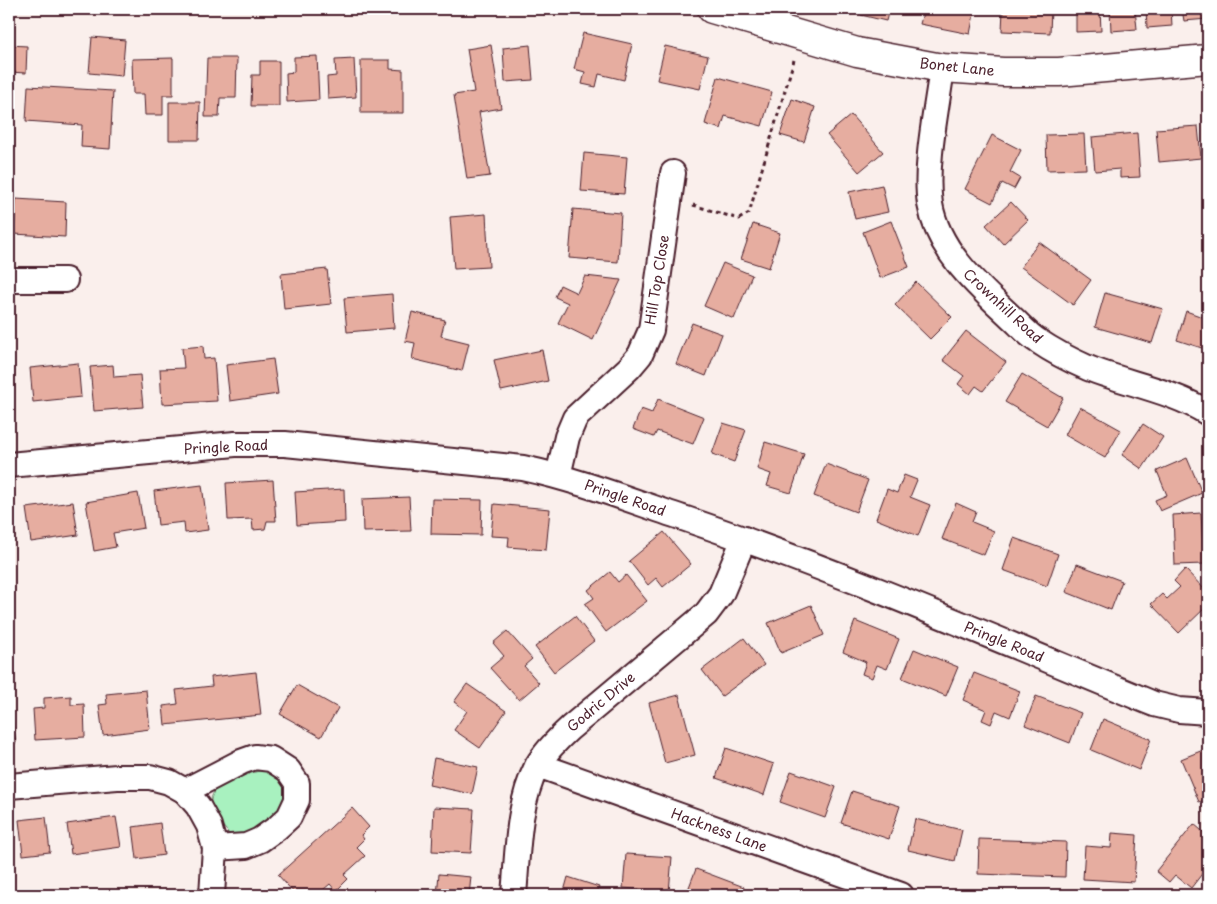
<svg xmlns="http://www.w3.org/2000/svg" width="1217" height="904" font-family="'Playpen Sans',sans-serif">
	<rect width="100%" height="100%" fill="#faefec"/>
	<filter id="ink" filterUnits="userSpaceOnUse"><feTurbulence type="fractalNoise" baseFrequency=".02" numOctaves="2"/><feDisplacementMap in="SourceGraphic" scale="10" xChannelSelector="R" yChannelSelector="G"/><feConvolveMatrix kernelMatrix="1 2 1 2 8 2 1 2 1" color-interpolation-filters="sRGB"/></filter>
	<g filter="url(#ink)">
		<path fill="#a8f1bf" stroke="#798875" d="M 270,769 C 275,774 281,778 285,784 C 297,802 261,826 249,836 L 231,836 C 224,827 211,815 211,803 C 210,796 216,787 222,783 C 230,778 261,770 270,769 Z"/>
		<g fill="#e6ada0" stroke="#4a1f2b">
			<polygon points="863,9 889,9 886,21 861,15"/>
			<polygon points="924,9 975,9 970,34 920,24"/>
			<polygon points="1003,9 1051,9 1050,33 1002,31"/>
			<polygon points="1076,9 1100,9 1101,31 1076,32"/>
			<polygon points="1110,9 1135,9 1137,29 1111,31"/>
			<polygon points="1146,9 1171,9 1172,26 1147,28"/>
			<polygon points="1182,9 1208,9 1208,19 1184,21"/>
			<polygon points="583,33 632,44 624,80 599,74 596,87 582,84 585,72 574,69"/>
			<polygon points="92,37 125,40 122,76 89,73"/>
			<polygon points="9,45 27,46 26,73 9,72"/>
			<polygon points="491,45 501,108 479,112 490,176 467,179 454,95 474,92 467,49"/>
			<polygon points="530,45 533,80 505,82 503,48"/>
			<polygon points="665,46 708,56 700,89 657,80"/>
			<polygon points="317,56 319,100 287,102 286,73 294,72 294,57"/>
			<polygon points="173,58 173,95 163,95 163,115 145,115 144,94 133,94 132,59"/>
			<polygon points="207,58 237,58 236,98 220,98 219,117 205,117"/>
			<polygon points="354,59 356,97 328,99 327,77 336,76 335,60"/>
			<polygon points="361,60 390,60 390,69 403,70 403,113 361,113"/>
			<polygon points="260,61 279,61 279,106 251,106 252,75 260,75"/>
			<polygon points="718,77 772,92 762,126 725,116 721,129 705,124"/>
			<polygon points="28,86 113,91 110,149 81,147 82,125 26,121"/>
			<polygon points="792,99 815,107 804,142 780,135"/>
			<polygon points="169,102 200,102 199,140 169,140"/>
			<polygon points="851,115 883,152 859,172 827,135"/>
			<polygon points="1198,126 1201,158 1159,162 1156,129"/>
			<polygon points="1137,133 1140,177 1120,178 1120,169 1095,171 1092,137"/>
			<polygon points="1084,134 1086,169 1047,170 1046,135"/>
			<polygon points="992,135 1021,150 1010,172 1020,178 1014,189 1002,183 992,203 965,189"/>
			<polygon points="584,153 627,157 624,194 581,191"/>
			<polygon points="882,185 888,212 855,219 849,192"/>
			<polygon points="16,199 66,202 65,237 14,234"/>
			<polygon points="1011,202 1028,220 1003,244 986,225"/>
			<polygon points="573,209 621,213 618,262 569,258"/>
			<polygon points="486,214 489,267 454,269 450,217"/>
			<polygon points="891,221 909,267 880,278 863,232"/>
			<polygon points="753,224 780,233 769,268 741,259"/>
			<polygon points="1039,242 1091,280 1073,305 1021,267"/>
			<polygon points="723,263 752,275 734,319 704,306"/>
			<polygon points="327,269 331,304 284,309 281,274"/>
			<polygon points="585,276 621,280 593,340 558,323 568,303 555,297 560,285 577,293"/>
			<polygon points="916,282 952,317 930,339 895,305"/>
			<polygon points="1105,293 1163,309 1152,343 1095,327"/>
			<polygon points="392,294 394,328 347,332 344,298"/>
			<polygon points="1186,311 1208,319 1208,350 1177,340"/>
			<polygon points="412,312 445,320 441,336 469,343 462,371 412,359 415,343 405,341"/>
			<polygon points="692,323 722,334 706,376 676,364"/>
			<polygon points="966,331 1006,362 983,391 976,386 970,394 958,384 964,376 943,360"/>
			<polygon points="203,346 204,359 214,358 217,401 162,404 160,369 184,368 182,348"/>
			<polygon points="542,350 548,381 501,391 494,360"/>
			<polygon points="273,359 278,394 230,401 226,365"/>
			<polygon points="78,363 81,397 33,402 30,368"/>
			<polygon points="113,365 114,377 140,375 143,407 94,411 90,367"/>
			<polygon points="1022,374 1063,398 1047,426 1005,402"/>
			<polygon points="658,399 704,417 693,444 657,431 654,437 633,429 641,409 652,413"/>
			<polygon points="1080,407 1121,430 1105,458 1065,435"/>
			<polygon points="723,423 746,430 734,462 712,454"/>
			<polygon points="1143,424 1163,437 1142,469 1122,455"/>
			<polygon points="765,442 804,454 791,493 767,486 771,474 757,469"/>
			<polygon points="1187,458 1202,493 1160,511 1155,500 1167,495 1157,471"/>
			<polygon points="826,464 868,480 856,512 814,496"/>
			<polygon points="904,475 917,480 910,497 930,505 918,536 876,519 887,489 897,493"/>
			<polygon points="273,480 276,521 267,521 265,529 253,530 252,519 228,520 226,483"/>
			<polygon points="202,485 208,530 185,533 184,522 158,525 154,491"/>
			<polygon points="344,489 345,522 297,525 295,492"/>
			<polygon points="138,493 144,528 113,533 116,547 94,551 86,502"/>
			<polygon points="409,497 411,531 363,532 362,499"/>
			<polygon points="9,499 14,534 9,535"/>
			<polygon points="432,499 482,500 481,535 431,534"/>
			<polygon points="73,502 78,535 31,542 26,508"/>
			<polygon points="956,503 976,512 972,522 994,531 984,555 942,539"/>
			<polygon points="494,504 550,509 546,550 508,547 509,537 491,536"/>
			<polygon points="1201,513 1204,564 1175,565 1173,515"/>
			<polygon points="664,532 691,564 663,587 656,578 648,585 629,561"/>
			<polygon points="1014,538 1058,554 1047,586 1003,570"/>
			<polygon points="1077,564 1122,581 1111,610 1066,592"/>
			<polygon points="1185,569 1208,593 1208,605 1179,633 1151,604 1162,594 1167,599 1180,587 1174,581"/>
			<polygon points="610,572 618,582 626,575 647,601 606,632 585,604 594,598 588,590"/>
			<polygon points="811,605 824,635 781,653 768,623"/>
			<polygon points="575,616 594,641 554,672 535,647"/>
			<polygon points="855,621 899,639 887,669 877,665 872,678 862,674 866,662 843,652"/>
			<polygon points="507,631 532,659 524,666 539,683 519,700 490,668 504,656 493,643"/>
			<polygon points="744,638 764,665 722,696 702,670"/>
			<polygon points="914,649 958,667 946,696 902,678"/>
			<polygon points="256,672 261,715 165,725 163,706 178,704 176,690 212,686 211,677"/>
			<polygon points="974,673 1020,691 1010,717 996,711 991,724 982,720 986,710 963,700"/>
			<polygon points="467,684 506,711 480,748 454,730 467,711 454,702"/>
			<polygon points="297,685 338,708 321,737 280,714"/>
			<polygon points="146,690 150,729 103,735 99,705 107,704 106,694"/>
			<polygon points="9,695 16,743 9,744"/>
			<polygon points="679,695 695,755 665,763 649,703"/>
			<polygon points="71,696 71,705 84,704 85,737 35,740 33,709 44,708 44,698"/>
			<polygon points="1036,696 1081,713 1070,743 1025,725"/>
			<polygon points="1103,719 1151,739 1139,770 1091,750"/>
			<polygon points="726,748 774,764 764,795 716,778"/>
			<polygon points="1208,748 1208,799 1199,802 1181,759"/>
			<polygon points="434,758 478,767 472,794 429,785"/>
			<polygon points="791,771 836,787 825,818 780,802"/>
			<polygon points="852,791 900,806 889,839 841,823"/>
			<polygon points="434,807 474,809 471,853 432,851"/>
			<polygon points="352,808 369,827 361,835 364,839 356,847 365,856 344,875 348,879 336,891 330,884 317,895 296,895 278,875"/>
			<polygon points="46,817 50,852 23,855 19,820"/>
			<polygon points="116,817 121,847 71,854 67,824"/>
			<polygon points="915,819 962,830 955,861 908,850"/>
			<polygon points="160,823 164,855 137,859 133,827"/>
			<polygon points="1194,824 1208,836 1208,866 1191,888 1175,875 1169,882 1156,871"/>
			<polygon points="1112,833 1137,835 1134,882 1083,879 1085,846 1111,848"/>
			<polygon points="979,839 1066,842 1065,877 978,874"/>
			<polygon points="626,854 672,857 669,892 660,891 660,895 648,895 648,890 623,888"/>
			<polygon points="696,869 744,887 741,895 686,895"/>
			<polygon points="439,874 471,877 469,895 437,895"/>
			<polygon points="568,877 599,887 596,895 563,895"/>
		</g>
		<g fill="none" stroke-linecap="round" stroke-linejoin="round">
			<defs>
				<g id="minor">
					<path d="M 942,68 C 937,108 924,166 930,204 C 938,251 977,285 1010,316 C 1019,324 1028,335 1038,341 C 1054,352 1070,360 1088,368 C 1128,384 1171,390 1208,413"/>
					<polyline points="9,280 65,280"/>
					<path d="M 9,465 L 235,444 L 285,444 L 523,468 C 579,480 632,501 686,519 C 845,573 999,640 1154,704 L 1179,710 L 1208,712"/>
					<polyline points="558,476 567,437 575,418 629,368 640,355 651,330 673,173"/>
					<polyline points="538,765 901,895"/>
					<polyline points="9,786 117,777 150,777 169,782 185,791 198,806 209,826 215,848 212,895"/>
					<polyline points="185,791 241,762 255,757 271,759 288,770 297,783 297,800 289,817 277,828 260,840 246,846 215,848"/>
					<path d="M 514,895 C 518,851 517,806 537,766 C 545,752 558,739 570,728 L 706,614 L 721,594 L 744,539"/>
				</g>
				<polyline id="secondary" points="712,9 857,52 942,68 1003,72 1059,72 1208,59"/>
			</defs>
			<use href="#minor" stroke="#4a1f2b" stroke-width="28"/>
			<use href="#secondary" stroke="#4a1f2b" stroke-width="31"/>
			<polyline stroke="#4a1f2b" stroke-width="3" stroke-dasharray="4 4" stroke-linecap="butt" points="693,205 739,219 749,213 794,60"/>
			<use href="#minor" stroke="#fff" stroke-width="24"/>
			<use href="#secondary" stroke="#fff" stroke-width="28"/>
		</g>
	</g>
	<g text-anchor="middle" stroke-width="4" stroke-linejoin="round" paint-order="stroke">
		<g font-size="14" fill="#4a1f2b" stroke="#fff">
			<text transform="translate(957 67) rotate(6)" y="5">Bonet Lane</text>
			<text transform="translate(657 280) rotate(-81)" y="5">Hill Top Close</text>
			<text transform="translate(1003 306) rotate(43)" y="5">Crownhill Road</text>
			<text transform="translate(226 447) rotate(-3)" y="5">Pringle Road</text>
			<text transform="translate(625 498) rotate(19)" y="5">Pringle Road</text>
			<text transform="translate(1004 642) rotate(22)" y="5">Pringle Road</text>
			<text transform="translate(601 702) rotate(-40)" y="5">Godric Drive</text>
			<text transform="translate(719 830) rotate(20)" y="5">Hackness Lane</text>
		</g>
	</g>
	<rect width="1217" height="904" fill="none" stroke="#fff" stroke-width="30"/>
	<rect x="15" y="15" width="1187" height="874" fill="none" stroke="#4a1f2b" stroke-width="2" filter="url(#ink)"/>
</svg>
